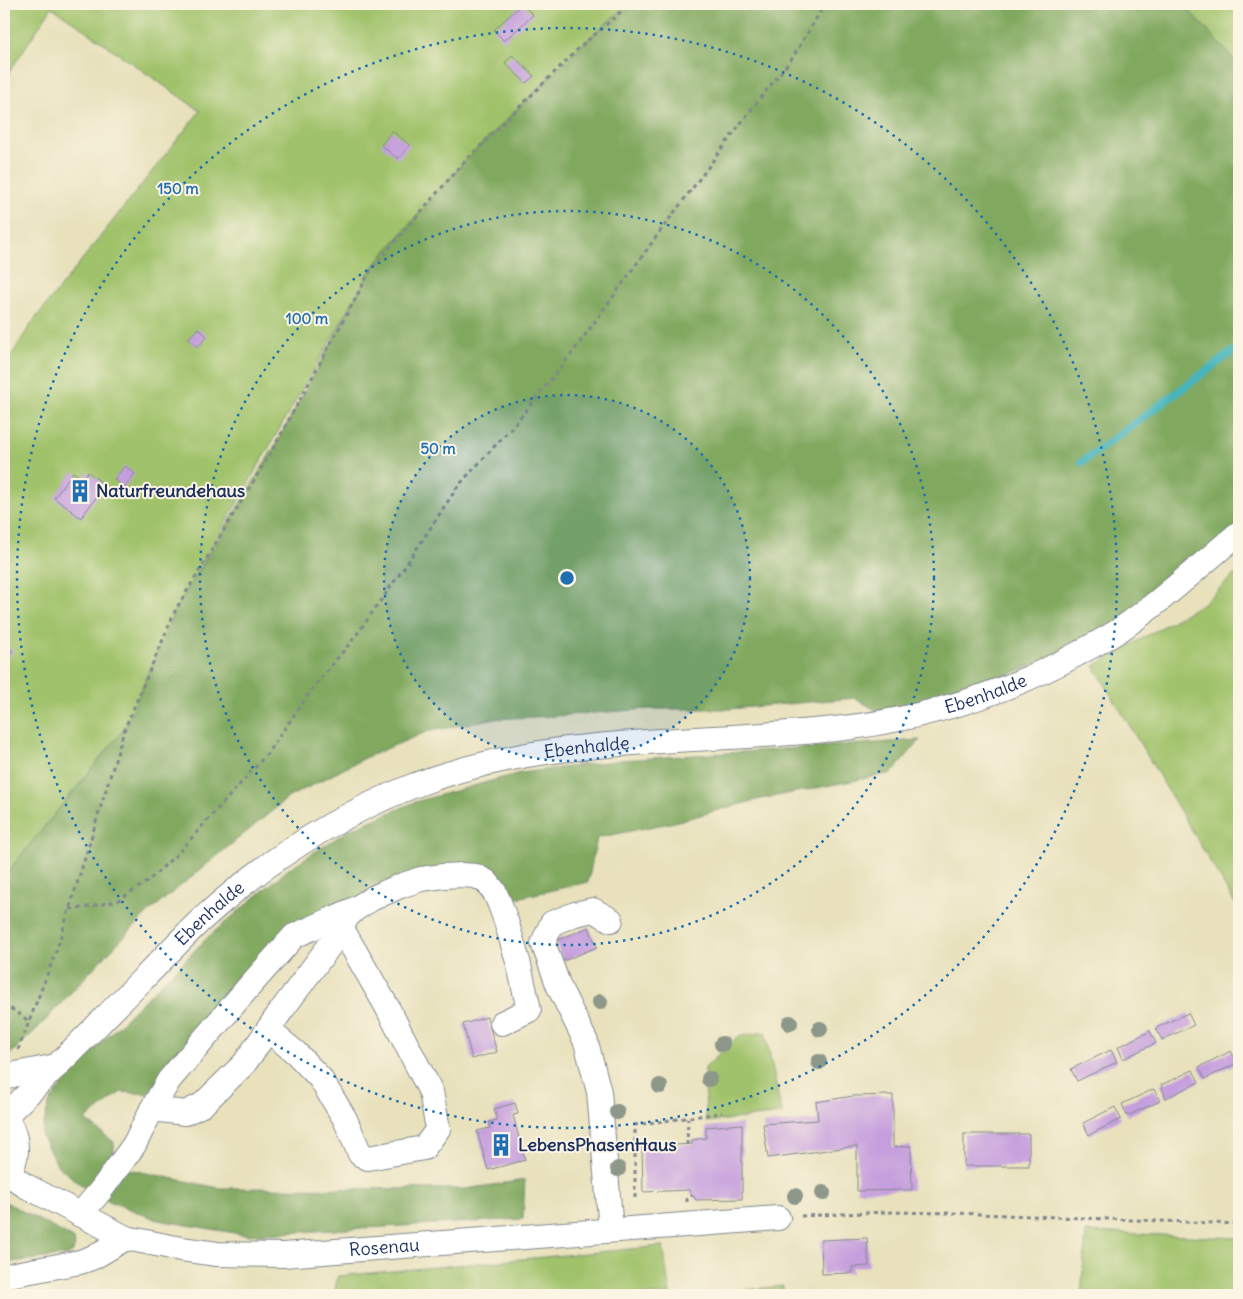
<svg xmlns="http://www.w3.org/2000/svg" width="1243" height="1299" font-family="Delius,sans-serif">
	<rect width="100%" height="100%" fill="#fcf5e5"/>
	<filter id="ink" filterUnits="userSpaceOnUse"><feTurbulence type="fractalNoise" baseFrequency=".02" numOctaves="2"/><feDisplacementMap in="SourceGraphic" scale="10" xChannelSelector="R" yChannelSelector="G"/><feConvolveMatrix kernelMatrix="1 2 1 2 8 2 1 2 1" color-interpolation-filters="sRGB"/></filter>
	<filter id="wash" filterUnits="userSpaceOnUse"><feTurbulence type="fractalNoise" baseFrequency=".0096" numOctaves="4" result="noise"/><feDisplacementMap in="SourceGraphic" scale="20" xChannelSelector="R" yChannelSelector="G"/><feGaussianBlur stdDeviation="1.12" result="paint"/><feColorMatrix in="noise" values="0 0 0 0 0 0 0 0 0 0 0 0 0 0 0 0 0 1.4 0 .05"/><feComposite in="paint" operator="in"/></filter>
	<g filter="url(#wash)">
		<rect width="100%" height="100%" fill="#e8e1bc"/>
		<g fill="#a0c26a" stroke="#5e7864">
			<polygon points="4,4 627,4 579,48 463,163 372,268 176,609 125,728 4,876 4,367 31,324 200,111 52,7 4,80"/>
			<polygon points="1183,4 1239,4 1239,65"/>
			<polygon points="1239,571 1239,903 1236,905 1094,666 1202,604"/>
			<polygon points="765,1032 782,1114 706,1122 705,1068 737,1037"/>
			<polygon points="1086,1232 1239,1238 1239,1295 1081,1295"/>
			<polygon points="663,1246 670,1295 334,1295 338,1276"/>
			<polygon points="783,1286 783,1295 698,1295"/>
		</g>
		<g fill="#80a85e" stroke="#4e6c5e">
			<polygon points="627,4 1183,4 1239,65 1239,533 1115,633 892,720 855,698 729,709 648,709 554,716 491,719 426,732 367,757 289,797 150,911 100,961 40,1026 4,1060 4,876 125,728 176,609 273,449 372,268 463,163 579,48"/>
			<polygon points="920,740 892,773 756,800 674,822 597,838 588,882 499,902 462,875 287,929 147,1094 121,1092 85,1120 114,1142 114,1156 122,1168 219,1188 465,1189 525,1180 523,1219 246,1235 158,1220 106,1200 86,1189 58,1166 41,1135 49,1103 72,1072 208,937 290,868 349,830 415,802 520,773 622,760"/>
			<polygon points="4,1201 74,1239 75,1246 73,1252 68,1255 4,1263"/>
		</g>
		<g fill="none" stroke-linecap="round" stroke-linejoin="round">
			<polyline stroke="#44b4bb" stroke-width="8" points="1082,462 1239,347"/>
		</g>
		<g id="blocks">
			<g fill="#c59edd">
				<polygon points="522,4 533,15 504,41 494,30"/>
				<polygon points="512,55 534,76 526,83 505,63"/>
				<polygon points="392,131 410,145 398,159 381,145"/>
				<polygon points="198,328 207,336 198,347 188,339"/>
				<polygon points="125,466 135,474 124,488 114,479"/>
				<polygon points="73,472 83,479 88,472 105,485 81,518 54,498"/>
				<polygon points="4,643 13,651 4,662"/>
				<polygon points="589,927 597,947 563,961 555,941"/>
				<polygon points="1188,1013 1194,1025 1162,1040 1156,1028"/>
				<polygon points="487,1017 497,1052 472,1059 463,1024"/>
				<polygon points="1150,1031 1156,1043 1123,1059 1118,1047"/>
				<polygon points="1111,1050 1117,1062 1077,1081 1071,1069"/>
				<polygon points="1231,1051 1237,1063 1205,1079 1199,1067"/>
				<polygon points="1193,1070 1199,1082 1166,1098 1161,1085"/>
				<polygon points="1154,1089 1160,1101 1127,1116 1122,1104"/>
				<polygon points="893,1095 893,1147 911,1146 912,1190 857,1191 857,1146 768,1158 763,1124 818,1120 816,1102 853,1096"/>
				<polygon points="515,1103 518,1114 513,1115 525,1160 488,1170 477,1131 490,1128 489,1122 497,1120 494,1109"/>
				<polygon points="1115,1107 1121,1119 1089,1135 1083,1123"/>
				<polygon points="742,1124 742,1199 696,1200 689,1190 643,1192 642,1147 692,1144 692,1140 706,1138 706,1127"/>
				<rect x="964" y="1134" width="65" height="32"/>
				<polygon points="867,1238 869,1266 852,1267 852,1273 822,1274 821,1240"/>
			</g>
		</g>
	</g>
	<g filter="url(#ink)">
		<use href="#blocks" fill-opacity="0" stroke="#82888d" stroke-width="1"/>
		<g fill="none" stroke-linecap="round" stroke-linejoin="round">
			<defs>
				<g id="minor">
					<polyline points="611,920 593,910 575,914 552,923 543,943 559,987 586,1042 599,1092 611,1230"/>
					<polyline points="268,1030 296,1053 320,1078 345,1119 360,1154 368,1158 424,1148 438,1129 431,1092 386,1005 342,929"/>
					<polyline points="4,1078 16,1074 57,1066"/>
					<polyline points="152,1109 185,1113 202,1105 244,1064 281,1011 342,929 346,918 355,909 373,898 400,886 421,879 443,876 462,875 476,876 487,882 494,891 499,902 506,921 519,965 529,1010 502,1023"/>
					<path d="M 4,1116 C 18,1133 22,1160 4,1177"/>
					<path id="s1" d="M 5,1116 C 51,1072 96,1027 141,981 C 161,961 180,940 201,920 C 262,864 333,818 410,787 C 552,731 704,746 852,727 C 934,716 1009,692 1081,652 C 1093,645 1106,639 1118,631 C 1161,602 1199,566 1239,533"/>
					<path id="s2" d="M 8,1173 L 24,1185 L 126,1238 L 181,1249 L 217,1254 L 283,1255 L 778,1218"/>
					<polyline points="80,1215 101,1190 134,1145 152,1109 169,1080 246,990 294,936 355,909"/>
					<polyline points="4,1276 80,1262 94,1257 126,1238"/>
				</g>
			</defs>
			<use href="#minor" stroke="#82888d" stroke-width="26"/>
			<g stroke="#82888d" stroke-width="3" stroke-dasharray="4 4" stroke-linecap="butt">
				<polyline points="70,909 83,908 117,901 147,882 179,852 266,755 313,688 355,637 406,565 458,486 515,424 573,352 656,237 747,115 793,57 825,4"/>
				<polyline points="4,1004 29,1021"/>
				<polyline points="18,1050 57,949 125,728 176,609 273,449 372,268 463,163 579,48 630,4"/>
				<polyline points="687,1145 688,1118"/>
				<polyline points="635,1198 635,1125 706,1115 722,1112"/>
				<polyline points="687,1202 687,1199 692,1195"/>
				<polyline points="801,1216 886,1212 953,1213 1239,1224"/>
			</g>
			<use href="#minor" stroke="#fff" stroke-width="24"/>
		</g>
		<g fill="#8d978a">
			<circle cx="600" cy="1002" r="8"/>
			<circle cx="790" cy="1023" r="8"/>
			<circle cx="820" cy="1029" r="8"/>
			<circle cx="722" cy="1044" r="8"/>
			<circle cx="819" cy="1062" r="8"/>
			<circle cx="709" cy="1079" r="8"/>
			<circle cx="660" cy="1086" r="8"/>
			<circle cx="617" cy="1112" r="8"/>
			<circle cx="618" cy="1169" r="8"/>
			<circle cx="823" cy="1193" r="8"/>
			<circle cx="795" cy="1196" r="8"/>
		</g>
	</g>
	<circle cx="567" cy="578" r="183" fill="#1f6fb2" fill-opacity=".12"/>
	<g fill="none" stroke="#1f6fb2" stroke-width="2.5" stroke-dasharray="2.5 5">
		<circle cx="567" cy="578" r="183"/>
		<circle cx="567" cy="578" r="367"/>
		<circle cx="567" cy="578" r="550"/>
	</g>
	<defs>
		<symbol id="building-bare" viewBox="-9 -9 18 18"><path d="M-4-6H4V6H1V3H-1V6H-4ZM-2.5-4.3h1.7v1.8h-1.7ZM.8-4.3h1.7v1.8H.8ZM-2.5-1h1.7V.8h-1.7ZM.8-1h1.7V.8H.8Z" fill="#1f6fb2" stroke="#fcf5e5" stroke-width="2.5" paint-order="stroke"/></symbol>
	</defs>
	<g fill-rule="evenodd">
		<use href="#building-bare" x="64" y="475" width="32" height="32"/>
		<use href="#building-bare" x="485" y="1129" width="32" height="32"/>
	</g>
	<g text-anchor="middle" stroke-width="4" stroke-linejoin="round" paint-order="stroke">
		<g font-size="18" font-weight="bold" fill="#1b2f5e" stroke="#fcf5e5" text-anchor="start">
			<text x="96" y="497">Naturfreundehaus</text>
			<text x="518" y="1151">LebensPhasenHaus</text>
		</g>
		<g font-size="18" fill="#1b2f5e" stroke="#fcf5e5">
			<text dy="6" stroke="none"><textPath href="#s1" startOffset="1112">Ebenhalde</textPath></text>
			<text dy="6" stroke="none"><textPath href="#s1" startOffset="708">Ebenhalde</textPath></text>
			<text dy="6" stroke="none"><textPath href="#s1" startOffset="288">Ebenhalde</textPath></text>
			<text dy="6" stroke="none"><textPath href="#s2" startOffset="395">Rosenau</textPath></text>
		</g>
	</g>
	<circle cx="567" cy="578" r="8" fill="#1f6fb2" stroke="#fcf5e5" stroke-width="2.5"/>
	<g font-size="15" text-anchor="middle" font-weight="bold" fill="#1f6fb2" stroke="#fcf5e5" stroke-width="4" stroke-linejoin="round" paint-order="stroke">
		<text x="178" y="194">150 m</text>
		<text x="307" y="324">100 m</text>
		<text x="438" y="454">50 m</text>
	</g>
	<rect width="1243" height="1299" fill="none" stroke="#fcf5e5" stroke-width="20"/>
</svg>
